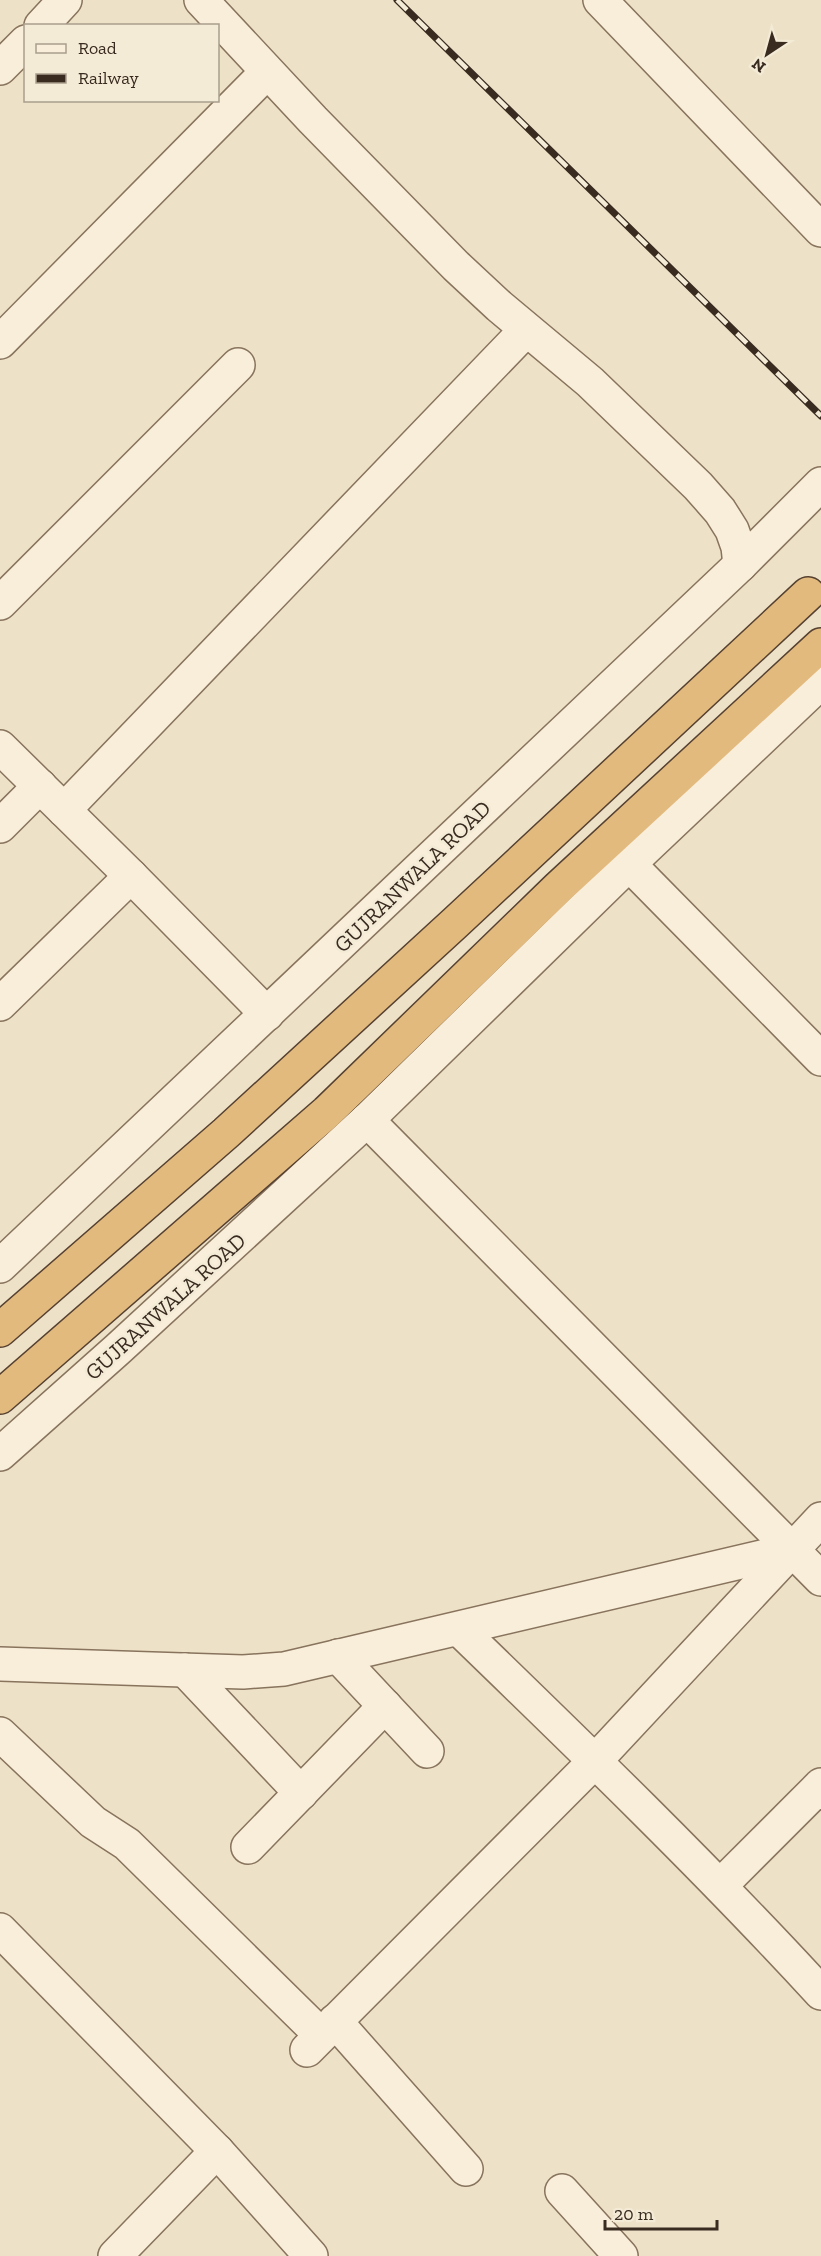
<svg xmlns="http://www.w3.org/2000/svg" width="821" height="2256" font-family="'Zilla Slab',serif">
	<rect width="100%" height="100%" fill="#ede1c7"/>
	<g fill="none" stroke-linecap="round" stroke-linejoin="round">
		<defs>
			<g id="minor">
				<polyline points="201,0 313,120 456,266 499,306 590,382 698,486 720,511 732,530 738,547 740,565"/>
				<polyline points="600,0 821,230"/>
				<polyline points="41,26 65,0"/>
				<polyline points="0,68 26,42"/>
				<polyline points="0,342 267,72"/>
				<polyline points="0,603 238,365"/>
				<polyline points="0,747 131,876 267,1014"/>
				<polyline points="64,810 526,330"/>
				<polyline points="0,826 40,786"/>
				<polyline points="629,864 821,1059"/>
				<polyline points="0,1004 131,876"/>
				<polyline points="367,1120 821,1579"/>
				<polyline points="0,1266 740,565 821,484"/>
				<polyline points="0,1454 118,1349 367,1120 629,864 821,682"/>
				<path d="M 459,1629 C 582,1748 705,1867 821,1993"/>
				<polyline points="338,1656 427,1751"/>
				<polyline points="0,1664 243,1672 284,1669 792,1550 821,1519"/>
				<polyline points="185,1670 301,1793"/>
				<polyline points="0,1734 93,1822 127,1844 321,2035"/>
				<polyline points="248,1847 385,1706"/>
				<polyline points="720,1886 821,1785"/>
				<polyline points="0,1930 217,2151 311,2256"/>
				<polyline points="335,2021 466,2169"/>
				<polyline points="307,2050 595,1761 792,1550"/>
				<polyline points="562,2191 621,2256"/>
				<polyline points="115,2256 217,2151"/>
			</g>
			<g id="trunk">
				<polyline points="0,1330 226,1133 455,923 808,594"/>
				<polyline points="0,1397 327,1112 559,887 821,645"/>
			</g>
		</defs>
		<use href="#minor" stroke="#88735d" stroke-width="36"/>
		<use href="#trunk" stroke="#564131" stroke-width="36"/>
		<use href="#minor" stroke="#f8eeda" stroke-width="33"/>
		<use href="#trunk" stroke="#e3ba7e" stroke-width="33"/>
		<defs>
			<polyline id="rail" points="397,0 821,416"/>
		</defs>
		<use href="#rail" stroke="#392b20" stroke-width="7"/>
		<use href="#rail" stroke="#f4ebd6" stroke-width="4.5" stroke-dasharray="14" stroke-linecap="butt"/>
	</g>
	<g text-anchor="middle" stroke-width="5" stroke-linejoin="round" paint-order="stroke">
		<g font-size="22" fill="#392b20" stroke="#f4ebd6">
			<text transform="translate(412 876) rotate(-44)" y="8">GUJRANWALA ROAD</text>
			<text transform="translate(165 1306) rotate(-42)" y="8">GUJRANWALA ROAD</text>
		</g>
	</g>
	<rect x="24" y="24" width="195" height="78" fill="#f4ebd6" stroke="#a99e8d" stroke-width="1.5"/>
	<rect x="36" y="44" width="30" height="9" fill="#f8eeda" stroke="#a99e8d" stroke-width="1.5"/>
	<text x="78" y="54" font-size="18" fill="#392b20">Road</text>
	<rect x="36" y="74" width="30" height="9" fill="#392b20" stroke="#a99e8d" stroke-width="1.5"/>
	<text x="78" y="84" font-size="18" fill="#392b20">Railway</text>
	<g transform="translate(767 54) rotate(216)" stroke="#f4ebd6" stroke-width="4.5" paint-order="stroke">
	<path d="M0-4.5L10 22L0 15L-10 22Z" fill="#392b20"/>
	<text y="-9" font-size="16" font-weight="bold" text-anchor="middle" fill="#392b20">N</text>
	</g>
	<path d="M605 2220v9h112v-9" fill="none" stroke="#392b20" stroke-width="3"/>
	<text x="614" y="2220" font-size="18" fill="#392b20" stroke="#f4ebd6" stroke-width="4.5" paint-order="stroke">20 m</text>
</svg>
